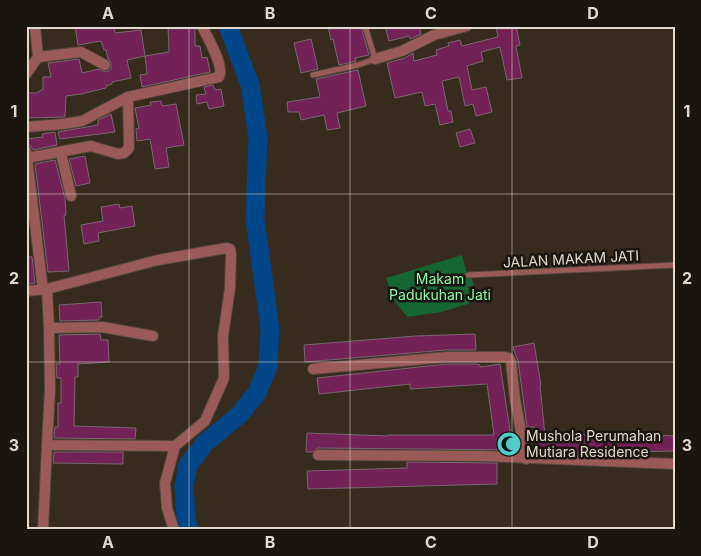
<svg xmlns="http://www.w3.org/2000/svg" width="701" height="556" font-family="Inter,sans-serif">
	<rect width="100%" height="100%" fill="#372b1d"/>
	<polygon fill="#156631" points="462,255 468,277 471,277 474,285 468,287 471,303 441,312 407,317 394,300 386,278"/>
	<g fill="none" stroke-linecap="round" stroke-linejoin="round">
		<polyline stroke="#004688" stroke-width="19" points="189,530 186,519 184,486 188,465 205,443 239,415 257,393 268,366 270,329 255,219 258,137 250,85 228,26"/>
	</g>
	<g fill="#722256" stroke="#7b6772">
		<polygon points="75,26 114,26 115,33 141,30 145,56 127,60 131,78 112,82 112,84 106,86 106,88 81,94 66,96 65,117 26,118 26,93 37,93 43,89 43,77 51,77 48,63 79,59 82,73 99,69 106,72 111,69 111,62 108,59 106,50 104,50 101,41 78,45"/>
		<polygon points="168,26 195,26 195,46 200,46 202,58 207,57 210,72 142,87 140,75 147,74 145,56 169,52"/>
		<polygon points="328,26 361,26 369,55 355,58 356,61 339,65 333,39 331,40"/>
		<polygon points="385,26 419,26 421,34 410,39 409,36 389,41"/>
		<polygon points="496,26 516,26 520,45 516,46 522,78 507,80 500,47 481,52 483,61 467,66 472,90 486,87 492,112 476,116 473,104 465,106 459,77 442,81 448,111 451,111 453,122 440,125 435,104 425,106 422,92 395,98 387,63 405,58 413,53 414,61 437,55 436,50 449,46 448,43 460,40 462,46 498,37"/>
		<polygon points="311,39 318,69 301,73 294,43"/>
		<polygon points="358,70 366,106 337,113 340,128 327,130 324,115 301,120 299,112 288,112 287,102 320,97 316,79"/>
		<polygon points="213,85 215,90 221,89 224,106 209,109 207,102 197,104 196,95 206,94 204,87"/>
		<polygon points="161,101 162,106 176,104 184,145 166,148 169,167 155,169 150,139 137,141 136,129 139,128 135,108 151,105 150,102"/>
		<polygon points="111,114 115,132 60,139 58,132 98,125 98,120"/>
		<polygon points="470,129 475,143 460,147 456,133"/>
		<polygon points="55,132 57,145 33,150 31,146 27,144 26,139 43,137 42,134"/>
		<polygon points="85,156 90,183 76,186 69,159"/>
		<polygon points="55,160 65,198 66,215 64,215 69,271 48,272 35,164"/>
		<polygon points="119,204 120,208 132,206 135,226 98,233 99,241 84,244 81,225 103,221 101,207"/>
		<polygon points="26,257 32,257 35,283 26,284"/>
		<polygon points="101,302 102,317 99,317 99,320 60,321 59,305"/>
		<polygon points="100,334 101,340 108,340 109,362 78,364 78,377 75,377 74,426 136,428 135,439 54,438 55,427 58,427 58,403 61,403 61,378 57,378 56,364 60,364 59,335"/>
		<polygon points="475,334 476,350 446,350 305,362 304,345 416,336"/>
		<polygon points="534,343 541,385 540,385 545,436 629,433 674,436 674,451 578,453 535,451 535,427 527,427 518,361 513,347"/>
		<polygon points="447,364 476,364 480,365 480,367 500,364 513,450 318,448 312,452 306,452 307,433 388,436 388,435 494,435 487,384 410,389 410,384 319,394 317,378"/>
		<polygon points="54,452 123,452 123,464 53,463"/>
		<polygon points="407,462 497,463 497,484 308,489 307,471 407,468"/>
	</g>
	<g fill="none" stroke-linecap="round" stroke-linejoin="round">
		<defs>
			<g id="service">
				<polyline points="313,75 358,65 375,59 365,26"/>
				<polyline points="468,275 675,265"/>
			</g>
			<g id="minor">
				<polyline points="38,57 81,52 105,65"/>
				<polyline points="375,59 402,51 434,35 467,26"/>
				<polyline points="26,74 38,57 35,26"/>
				<path d="M 26,127 L 63,124 L 82,121 L 128,97 L 219,77 C 225,66 207,37 202,26"/>
				<polyline points="26,151 27,158 91,146 118,154 124,153 129,148 128,97"/>
				<polyline points="61,153 71,196"/>
				<polyline points="27,158 43,290"/>
				<polyline points="47,289 49,328 102,327 153,336"/>
				<polyline points="26,291 47,289 158,260 227,248 230,249 231,254 230,288 223,336 224,378 205,421 175,446 165,483 167,508 174,530"/>
				<polyline points="49,328 50,389 47,445 175,446"/>
				<polyline points="313,369 447,357 505,357 509,358 511,362 515,399 526,459"/>
				<polyline points="318,455 483,456 675,464"/>
				<polyline points="43,530 47,445"/>
			</g>
		</defs>
		<use href="#service" stroke="#52473a" stroke-width="7"/>
		<use href="#minor" stroke="#52473a" stroke-width="12"/>
		<use href="#service" stroke="#995a58" stroke-width="5"/>
		<use href="#minor" stroke="#995a58" stroke-width="10"/>
	</g>
	<path fill="none" stroke="#e2d9d1" stroke-width="1" stroke-opacity="0.55" d="M 189,26 L 189,530M 350,26 L 350,530M 512,26 L 512,530M 26,194 L 675,194M 26,362 L 675,362"/>
	<defs>
		<symbol id="mosque-disc" viewBox="-11 -11 22 22"><circle r="9.5" fill="#53cdc9" stroke="#1a150f"/><path d="M3.5-4.9A6 6 0 1 0 3.5 4.9A5 5 0 1 1 3.5-4.9Z" fill="#111"/></symbol>
	</defs>
	<g fill-rule="evenodd">
		<use href="#mosque-disc" x="495" y="430" width="28" height="28"/>
	</g>
	<g text-anchor="middle" stroke-width="5" stroke-linejoin="round" paint-order="stroke">
		<g font-size="14" fill="#e2d9d1" stroke="#1a150f">
			<text transform="translate(571 259) rotate(-3)" y="5">JALAN MAKAM JATI</text>
		</g>
		<g font-size="14" fill="#89faa4" stroke="#1a150f">
			<text x="440" y="284">Makam<tspan x="440" dy="16">Padukuhan Jati</tspan></text>
		</g>
		<g font-size="14" fill="#e2d9d1" stroke="#1a150f" text-anchor="start">
			<text x="526" y="441">Mushola Perumahan<tspan x="526" dy="16">Mutiara Residence</tspan></text>
		</g>
	</g>
	<rect width="701" height="556" fill="none" stroke="#1a150f" stroke-width="55"/>
	<rect x="28" y="28" width="646" height="500" fill="none" stroke="#e2d9d1" stroke-width="2"/>
	<g font-size="16" text-anchor="middle" font-weight="bold" fill="#e2d9d1">
		<text x="108" y="19">A</text>
		<text x="270" y="19">B</text>
		<text x="431" y="19">C</text>
		<text x="593" y="19">D</text>
		<text x="14" y="117">1</text>
		<text x="687" y="117">1</text>
		<text x="14" y="284">2</text>
		<text x="687" y="284">2</text>
		<text x="14" y="451">3</text>
		<text x="687" y="451">3</text>
		<text x="108" y="548">A</text>
		<text x="270" y="548">B</text>
		<text x="431" y="548">C</text>
		<text x="593" y="548">D</text>
	</g>
</svg>
